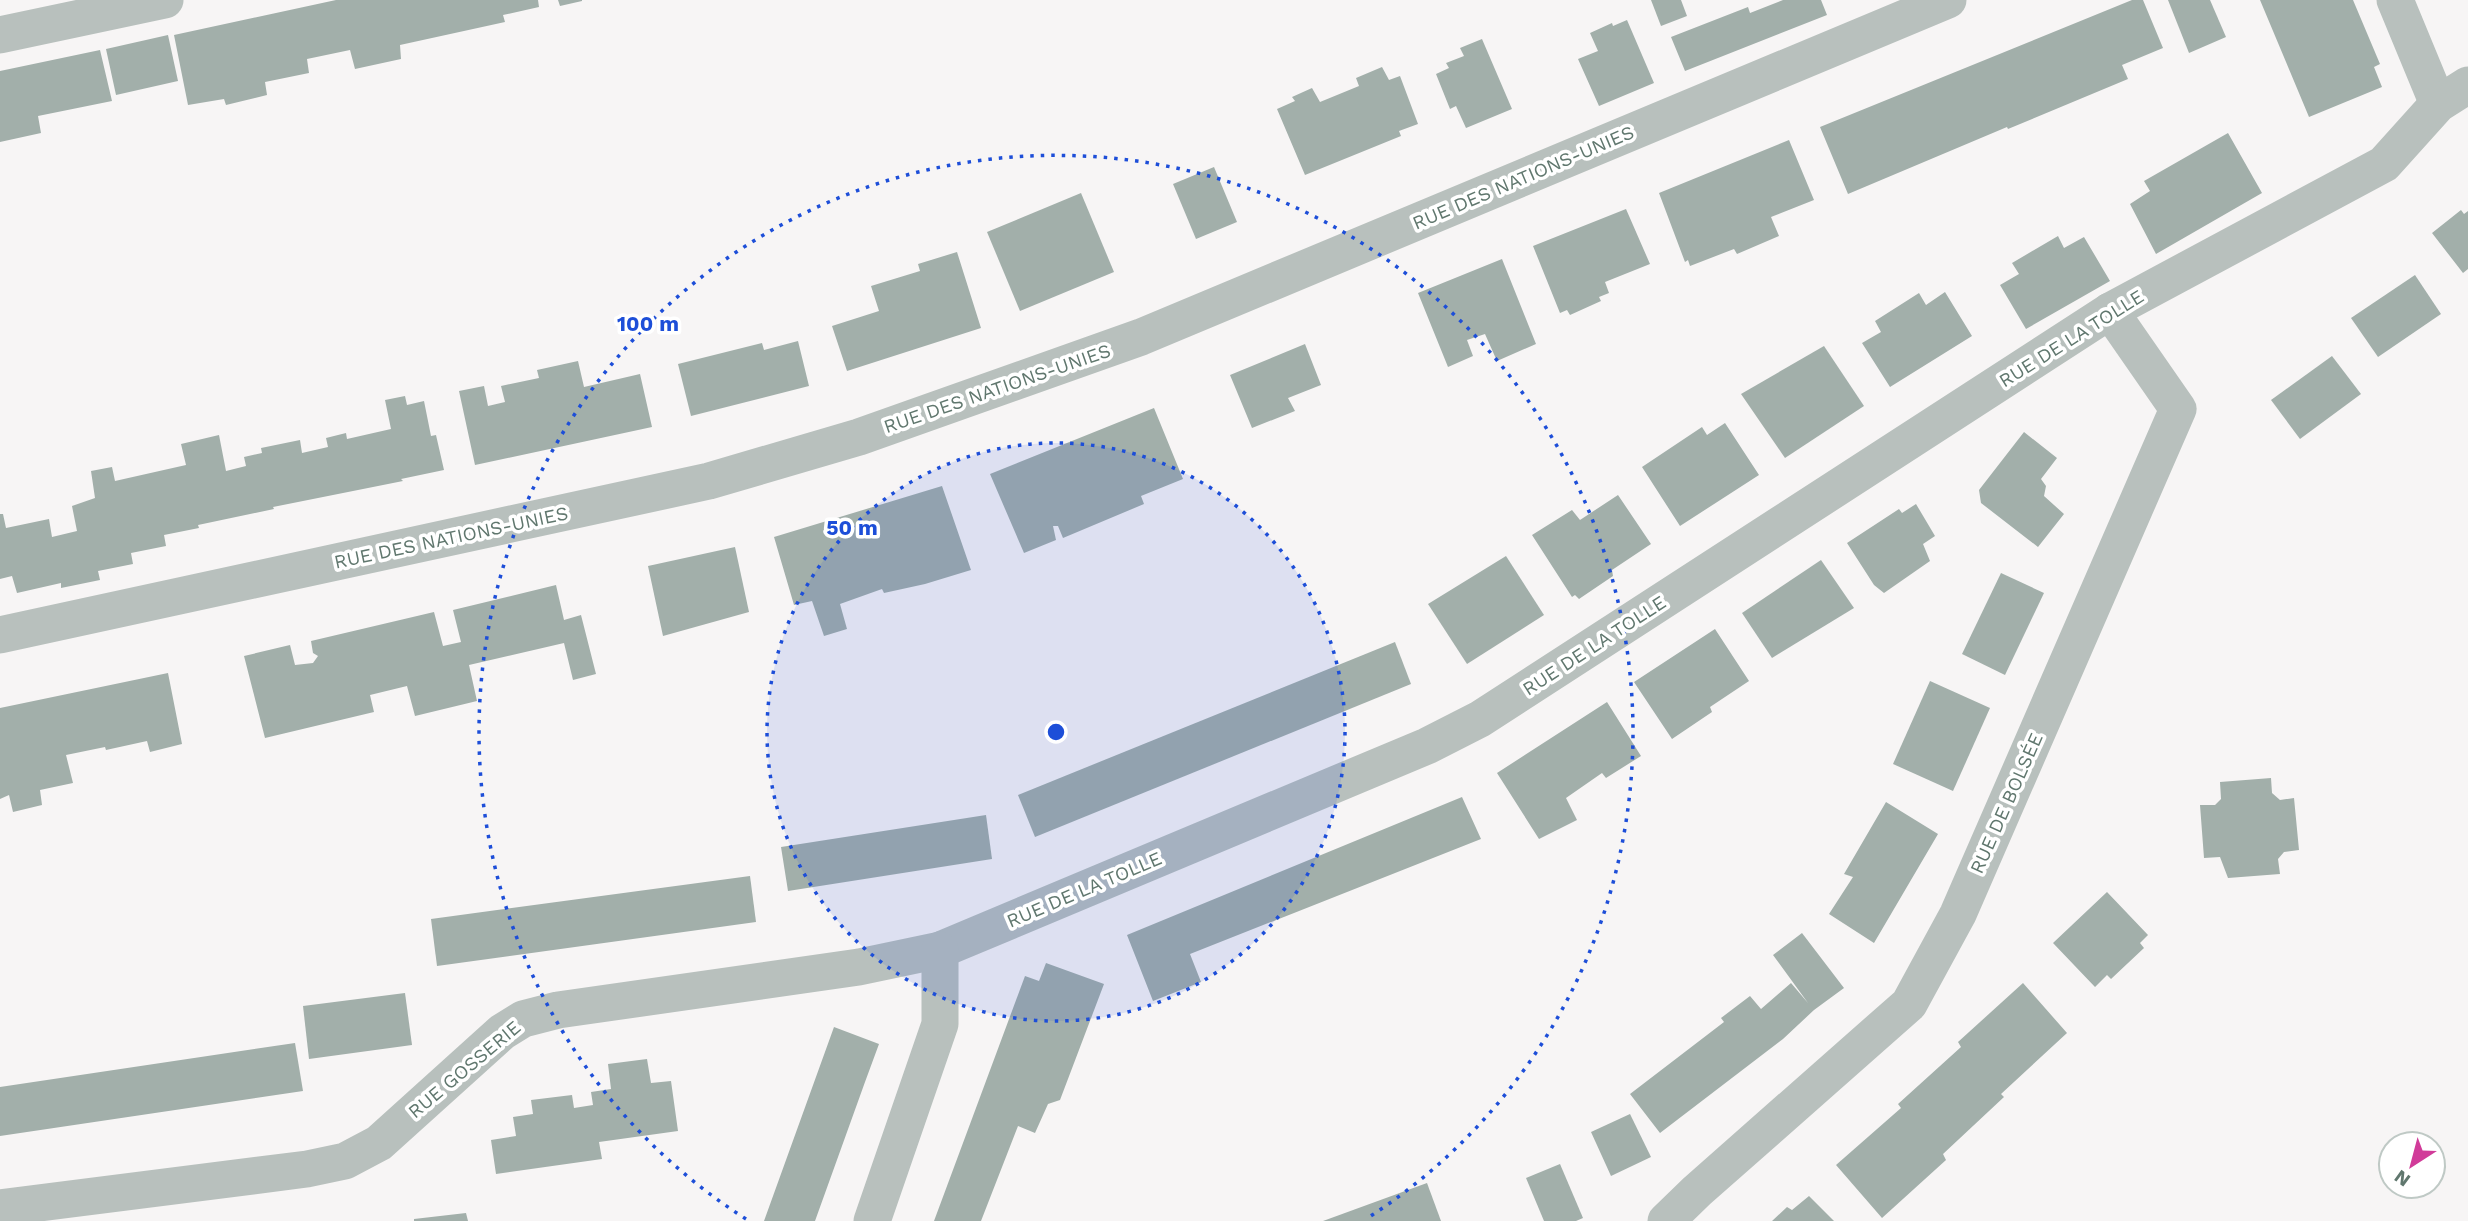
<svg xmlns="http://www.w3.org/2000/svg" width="2468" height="1221" font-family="'Work Sans',sans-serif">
	<rect width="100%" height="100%" fill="#f7f5f5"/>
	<g fill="#a2afaa">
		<polygon points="336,0 538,0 539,7 503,15 505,22 400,45 401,59 355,69 350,50 307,59 309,73 265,82 267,95 226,105 224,99 188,105 174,35"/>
		<polygon points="558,0 582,0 582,1 560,6"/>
		<polygon points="1651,0 1681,0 1687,16 1661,26"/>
		<polygon points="1783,0 1821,0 1827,15 1685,71 1671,37 1748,7 1750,13"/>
		<polygon points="2132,0 2143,0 2163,48 2122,65 2128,79 2008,129 2007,127 1848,194 1820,127"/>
		<polygon points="2168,0 2210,0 2226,37 2189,53"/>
		<polygon points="2260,0 2353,0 2380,64 2374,67 2382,87 2309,117"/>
		<polygon points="1627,20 1654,83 1599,106 1578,59 1598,51 1590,33 1612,23 1613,26"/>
		<polygon points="168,35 178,81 116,95 106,49"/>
		<polygon points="1482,39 1512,109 1466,128 1456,106 1450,109 1436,74 1449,68 1446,63 1464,56 1460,48"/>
		<polygon points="100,50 112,101 38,116 41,133 0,142 0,71"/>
		<polygon points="1382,67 1389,80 1400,76 1418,124 1399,131 1401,136 1305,175 1277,109 1295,101 1292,97 1312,88 1320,102 1359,86 1356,78"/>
		<polygon points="2228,133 2262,193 2156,254 2130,204 2150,191 2144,181"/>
		<polygon points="1789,140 1814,200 1771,217 1779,236 1737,254 1734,249 1690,266 1688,260 1685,262 1659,193"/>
		<polygon points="1214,167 1237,222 1196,239 1173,184"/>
		<polygon points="1081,193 1114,272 1020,311 987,232"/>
		<polygon points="1626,209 1650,264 1605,282 1609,293 1599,297 1601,301 1570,315 1567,310 1560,313 1533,246"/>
		<polygon points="2461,210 2464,214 2468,211 2468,269 2463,273 2432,233"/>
		<polygon points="2058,236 2064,248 2084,237 2110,281 2026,329 2000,285 2019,274 2012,263"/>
		<polygon points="957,252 981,328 847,371 832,326 879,311 871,286 920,271 918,264"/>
		<polygon points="1502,259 1536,344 1497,361 1485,334 1467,340 1473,356 1448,367 1418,293"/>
		<polygon points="2415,275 2441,314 2378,357 2351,318"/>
		<polygon points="1945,292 1972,336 1890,387 1862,343 1881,332 1875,321 1919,293 1926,305"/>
		<polygon points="798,341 809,386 691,416 678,364 762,343 764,350"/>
		<polygon points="1305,344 1321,385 1288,398 1295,411 1252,428 1230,375"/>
		<polygon points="1824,346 1864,406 1785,458 1741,394"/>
		<polygon points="2332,356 2361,394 2300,439 2271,400"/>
		<polygon points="578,361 584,387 640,374 652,427 475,465 459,391 484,386 488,406 505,402 501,386 539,378 537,370"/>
		<polygon points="405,396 407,405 424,401 431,436 436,435 444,470 401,479 403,481 273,507 274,509 198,525 199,528 164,535 166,546 131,553 133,564 98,571 100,580 61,588 61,583 17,593 12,576 0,579 0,514 3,514 6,528 49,519 52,537 77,531 72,506 95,498 91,471 112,467 115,481 186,465 181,444 219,435 226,471 246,466 244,457 262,453 261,448 300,440 302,453 328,447 326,438 346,433 347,439 391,429 385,400"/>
		<polygon points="1154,408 1183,479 1141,496 1144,504 1063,538 1058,526 1053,526 1056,540 1024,553 990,474"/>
		<polygon points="1725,423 1759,475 1680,526 1642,467 1702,427 1707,435"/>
		<polygon points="2024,432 2057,458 2041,479 2046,486 2044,496 2064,514 2038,547 1981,503 1979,490"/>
		<polygon points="942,486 971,570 925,584 884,593 882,589 840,604 847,629 824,636 812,601 794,605 774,537"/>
		<polygon points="1618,495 1651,544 1612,570 1613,576 1579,599 1575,595 1572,597 1532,535 1572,510 1580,520"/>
		<polygon points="1916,504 1935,536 1923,544 1930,561 1884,593 1874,585 1847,543 1899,509 1902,513"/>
		<polygon points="735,547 749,612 663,636 648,566"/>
		<polygon points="1506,556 1544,615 1467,664 1428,604"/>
		<polygon points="1821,560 1854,608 1772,658 1742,613"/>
		<polygon points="2001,573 2044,593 2005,675 1962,654"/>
		<polygon points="556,585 564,620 581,615 596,674 573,680 564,643 469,665 477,701 415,716 407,686 370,695 374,712 265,738 244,656 290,645 295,665 313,663 318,656 313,653 311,641 434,612 443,646 461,642 453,610"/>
		<polygon points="1715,629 1749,681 1710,707 1712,712 1672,739 1634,682"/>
		<polygon points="1395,642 1411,684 1035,837 1018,795"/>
		<polygon points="168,673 182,744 150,752 147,741 106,750 105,747 66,755 73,783 40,790 42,805 13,812 9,795 0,799 0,708"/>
		<polygon points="1930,681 1990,708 1953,791 1893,764"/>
		<polygon points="1607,702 1641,756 1606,778 1602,773 1566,798 1577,820 1539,839 1497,773"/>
		<polygon points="2271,778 2272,793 2280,800 2294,798 2299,850 2284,852 2278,859 2280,874 2228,878 2220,857 2204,858 2200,805 2215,805 2221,799 2220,782"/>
		<polygon points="1462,797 1481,839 1190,954 1201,982 1153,1001 1127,935"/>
		<polygon points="1886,802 1938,834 1874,943 1829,914 1853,877 1844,874"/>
		<polygon points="986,815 992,859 788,891 781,847"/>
		<polygon points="750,876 756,922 437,966 431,919"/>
		<polygon points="2107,892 2148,935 2140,943 2144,948 2111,979 2107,975 2095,987 2053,943"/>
		<polygon points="1802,933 1844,988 1814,1010 1783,1039 1660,1133 1630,1094 1724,1022 1721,1018 1750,996 1761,1009 1791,983 1808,1003 1773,955"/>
		<polygon points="1046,963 1104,984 1060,1100 1048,1104 1035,1133 1018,1126 981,1221 934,1221 1025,976 1039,981"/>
		<polygon points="2023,983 2067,1033 2001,1094 2004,1097 1943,1154 1946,1160 1882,1218 1836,1165 1901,1108 1898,1104 1961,1047 1958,1042"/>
		<polygon points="405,993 412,1045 309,1059 303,1006"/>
		<polygon points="834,1027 879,1044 865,1082 815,1221 764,1221"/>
		<polygon points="295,1043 303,1091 0,1136 0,1087"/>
		<polygon points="647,1059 651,1083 671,1081 678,1131 599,1142 602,1159 496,1174 491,1140 516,1136 513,1117 533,1114 531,1100 572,1095 574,1108 593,1105 591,1092 611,1089 608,1064"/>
		<polygon points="1630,1114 1651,1157 1611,1176 1591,1132"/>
		<polygon points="1560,1164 1583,1218 1576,1221 1544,1221 1526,1178"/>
		<polygon points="1427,1183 1441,1221 1323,1221"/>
		<polygon points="1809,1196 1834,1221 1772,1221 1787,1207 1792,1210"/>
		<polygon points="466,1213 468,1221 414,1221 414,1219"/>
	</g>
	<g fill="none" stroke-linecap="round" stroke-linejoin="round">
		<g stroke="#b8c0bd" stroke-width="37">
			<polyline points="2395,0 2438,104"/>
			<polyline points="0,35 165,0"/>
			<polyline points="0,635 709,481 859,437 1141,337 1948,0"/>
			<polyline points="0,1208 307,1169 345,1161 379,1143 502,1032 523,1019 558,1010 859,967 940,950 1427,746 1480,719 2110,311 2384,164 2438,104 2468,85"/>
			<polyline points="872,1221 940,1024 940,950"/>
			<polyline points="1666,1221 1697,1191 1909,1004 1958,914 2178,409 2110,311"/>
		</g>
	</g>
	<circle cx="1056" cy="732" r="289" fill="#1d4ed8" fill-opacity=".12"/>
	<g fill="none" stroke="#1d4ed8" stroke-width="3.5" stroke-dasharray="3.5 7">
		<circle cx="1056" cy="732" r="289"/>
		<path d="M746 1219A577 577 0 1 1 1366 1219"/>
	</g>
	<g text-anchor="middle" stroke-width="7" stroke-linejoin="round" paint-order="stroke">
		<g font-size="19" fill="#60776e" stroke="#fff">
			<text transform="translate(1523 177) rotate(-23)" y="7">RUE DES NATIONS-UNIES</text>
			<text transform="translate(2071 338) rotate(-32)" y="7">RUE DE LA TOLLE</text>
			<text transform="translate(997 388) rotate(-19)" y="7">RUE DES NATIONS-UNIES</text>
			<text transform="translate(451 537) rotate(-12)" y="7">RUE DES NATIONS-UNIES</text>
			<text transform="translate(1594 645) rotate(-33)" y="7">RUE DE LA TOLLE</text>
			<text transform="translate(2006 803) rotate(-66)" y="7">RUE DE BOLSÉE</text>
			<text transform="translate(1084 889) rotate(-23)" y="7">RUE DE LA TOLLE</text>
			<text transform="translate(464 1069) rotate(-40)" y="7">RUE GOSSERIE</text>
		</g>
	</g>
	<circle cx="1056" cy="732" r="10" fill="#1d4ed8" stroke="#fff" stroke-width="3.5"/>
	<g font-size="21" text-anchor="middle" font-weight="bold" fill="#1d4ed8" stroke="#fff" stroke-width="7" stroke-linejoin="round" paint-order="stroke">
		<text x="648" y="331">100 m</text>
		<text x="852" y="535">50 m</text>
	</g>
	<g transform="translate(2412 1165) rotate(216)"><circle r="33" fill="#ffffff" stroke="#bfc9c5" stroke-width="2"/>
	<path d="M0-5L12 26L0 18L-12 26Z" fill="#d13b99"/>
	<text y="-10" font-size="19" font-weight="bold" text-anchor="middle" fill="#60776e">N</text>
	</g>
</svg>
